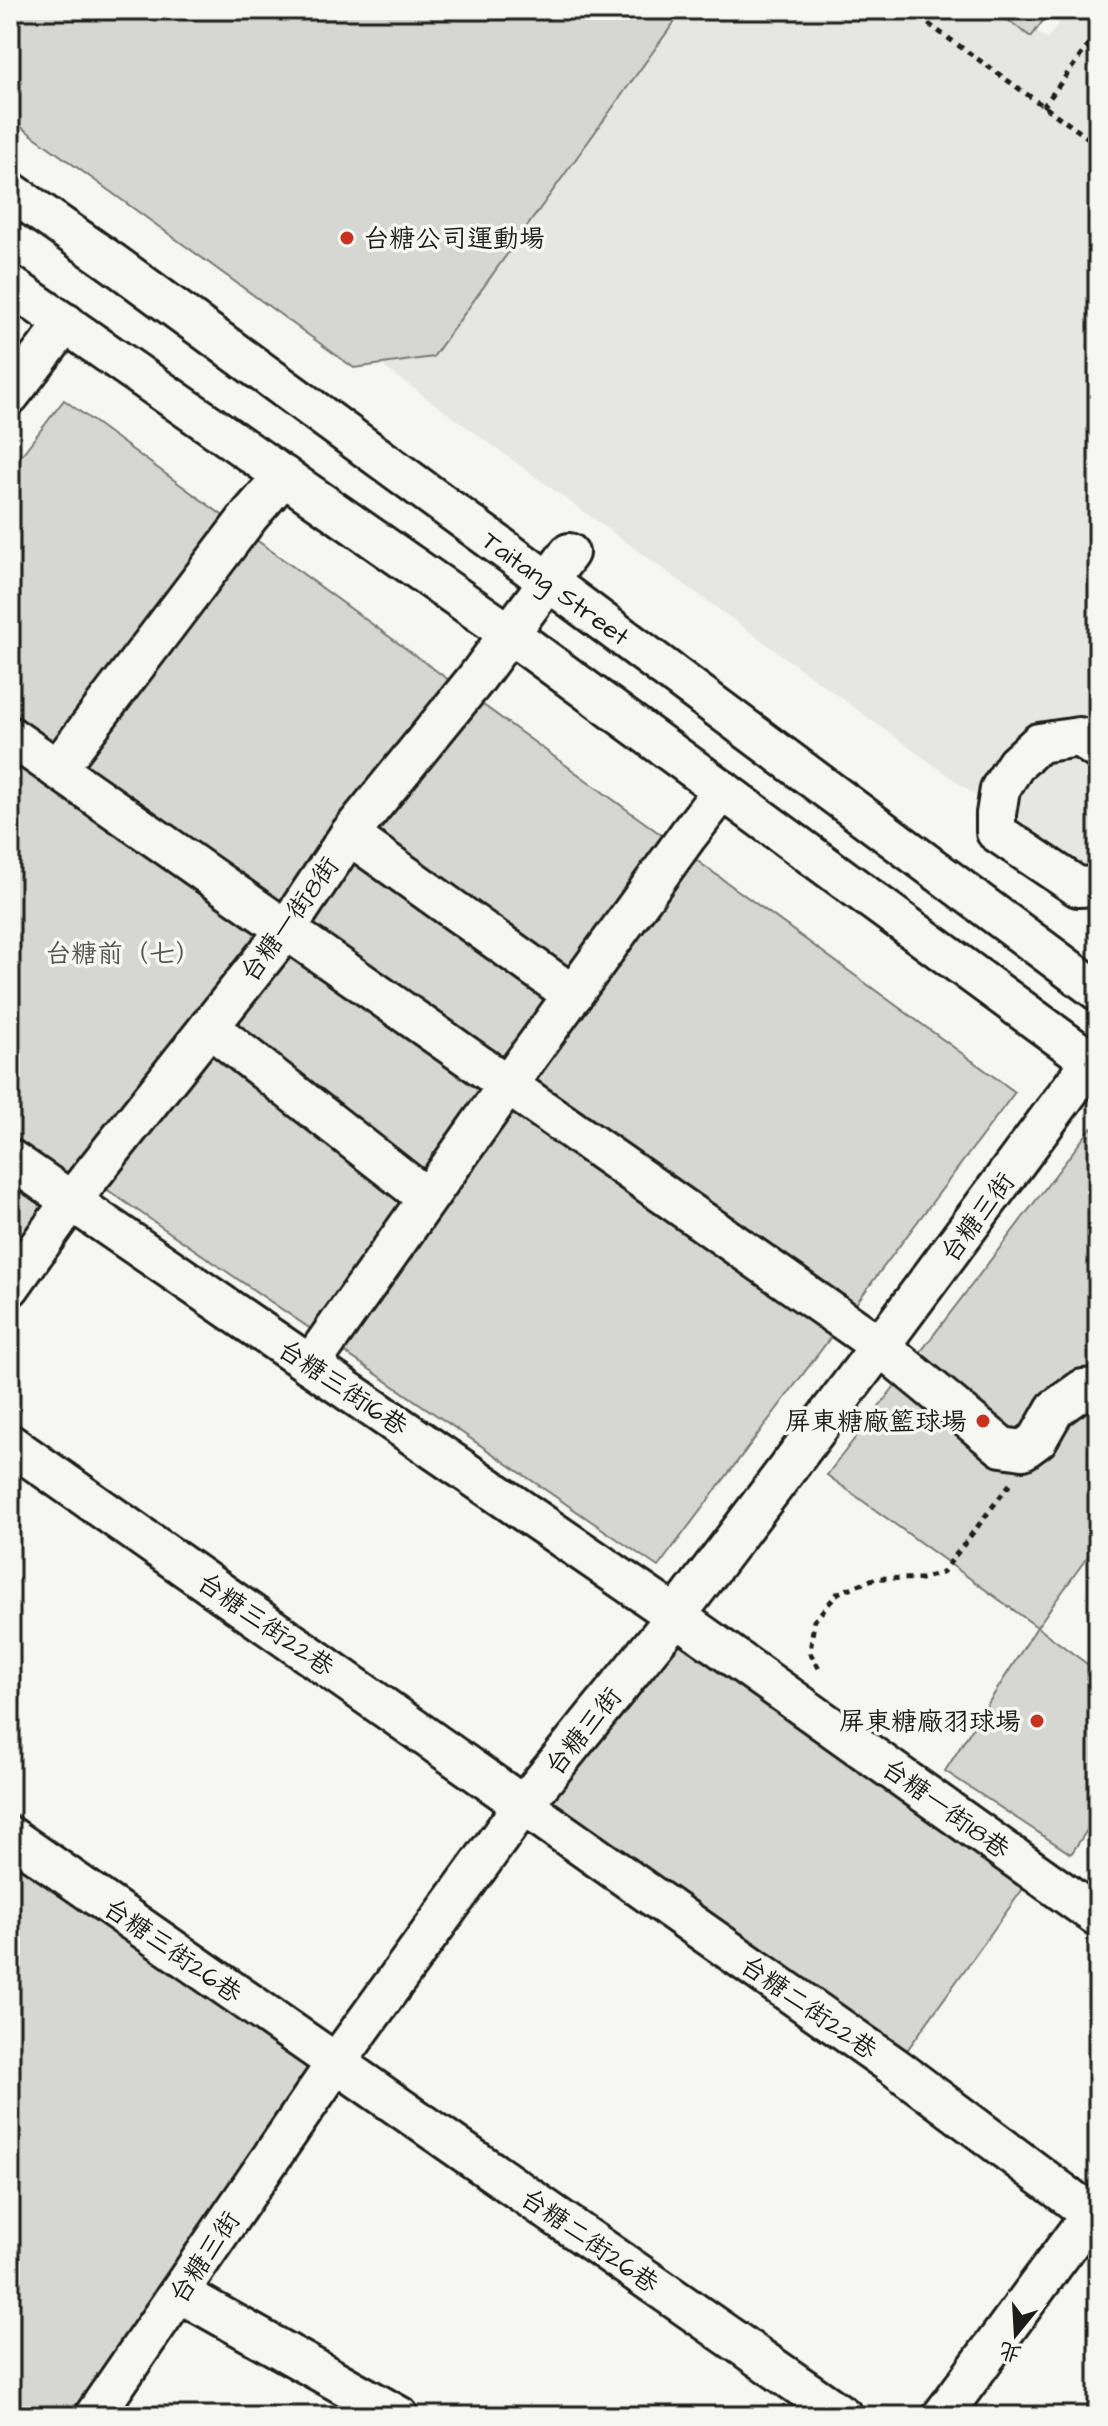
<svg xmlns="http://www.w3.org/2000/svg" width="1108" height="2426" font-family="'Architects Daughter','LXGW WenKai TC',sans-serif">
	<rect width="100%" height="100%" fill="#f6f6f2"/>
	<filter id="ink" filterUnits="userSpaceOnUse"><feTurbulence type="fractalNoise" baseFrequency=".0125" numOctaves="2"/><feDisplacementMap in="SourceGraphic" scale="16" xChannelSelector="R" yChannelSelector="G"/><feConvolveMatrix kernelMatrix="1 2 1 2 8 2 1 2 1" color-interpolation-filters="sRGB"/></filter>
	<g filter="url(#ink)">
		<polygon fill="#e6e6e2" points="683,10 1007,10 1047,39 1069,10 1098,10 1098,884 380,364 434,357"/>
		<g fill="#d6d6d2" stroke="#797977" stroke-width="2">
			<polygon points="10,10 683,10 433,357 354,368 10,119"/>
			<polygon points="994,10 1051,10 1031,37"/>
			<polygon points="64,400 1015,1092 658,1567 96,1182 294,930 10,729 10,470"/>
			<polygon points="10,736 285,931 10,1287"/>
			<polygon points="1091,1128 1098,1132 1098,1542 1037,1627 1098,1672 1098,1814 1071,1854 945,1771 1037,1627 827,1475"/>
			<polygon points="676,1616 1035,1872 895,2067 523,1805"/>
			<polygon points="10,1836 336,2063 94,2416 10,2416"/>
		</g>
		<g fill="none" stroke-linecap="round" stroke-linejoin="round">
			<defs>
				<g id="minor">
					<polyline points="10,191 113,263 549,582 1098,991"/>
					<polyline points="10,285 510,634 1098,1066"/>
					<polyline points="10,395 66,323"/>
					<polyline points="10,736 880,1346 1002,1447 1023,1450 1038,1439 1055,1409 1083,1389 1098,1388"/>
					<polyline points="1098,750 1079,737 1039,743 1016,764 1000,789 996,814 996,832 1078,887 1098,886"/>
					<polyline points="57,769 250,515 284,476"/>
					<polyline points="349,835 573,995"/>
					<polyline points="209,1027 427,1198"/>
					<polyline points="10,1159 676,1616 1098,1917"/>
					<polyline points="10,1287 71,1201 285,931 349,835 475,680 569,553"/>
					<polyline points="310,1365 507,1086 688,835 723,790"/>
					<polyline points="10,1444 895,2067 1098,2219"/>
					<polyline points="10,1836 843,2416"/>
					<polyline points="180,2293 399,2416"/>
					<polyline points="94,2416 336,2063 523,1805 676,1616 880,1346 1098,1052"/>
					<polyline points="942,2416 1098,2204"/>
				</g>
			</defs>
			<use href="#minor" stroke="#1c1c1c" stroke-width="44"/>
			<g stroke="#1c1c1c" stroke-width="5" stroke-dasharray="6 6" stroke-linecap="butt">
				<polyline points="909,10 1098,145"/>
				<polyline points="1043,107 1098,32"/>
				<polyline points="819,1668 810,1653 814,1621 838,1593 876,1578 921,1579 942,1573 1010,1484"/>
			</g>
			<use href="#minor" stroke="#f6f6f2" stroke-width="38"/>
		</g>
	</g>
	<g fill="#c8321e" stroke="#f6f6f2" stroke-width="3">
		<circle cx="347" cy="238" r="8"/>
		<circle cx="983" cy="1421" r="8"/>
		<circle cx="1037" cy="1721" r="8"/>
	</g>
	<g text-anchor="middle" stroke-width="7" stroke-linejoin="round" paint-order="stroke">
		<g font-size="26" fill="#1c1c1c" stroke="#f6f6f2" text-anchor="end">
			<text x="363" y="247" text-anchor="start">台糖公司運動場</text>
			<text x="967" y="1430">屏東糖廠籃球場</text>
			<text x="1021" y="1730">屏東糖廠羽球場</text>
		</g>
		<g font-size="26" fill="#1c1c1c" stroke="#f6f6f2">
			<text transform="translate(556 588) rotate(36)" y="9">Taitang Street</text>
			<text transform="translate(289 919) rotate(-54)" y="9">台糖一街8街</text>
			<text transform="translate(977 1217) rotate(-53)" y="9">台糖三街</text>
			<text transform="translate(343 1387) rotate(34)" y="9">台糖三街16巷</text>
			<text transform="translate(266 1624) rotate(35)" y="9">台糖三街22巷</text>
			<text transform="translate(583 1731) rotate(-51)" y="9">台糖三街</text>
			<text transform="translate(946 1808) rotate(36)" y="9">台糖一街18巷</text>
			<text transform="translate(173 1950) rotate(35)" y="9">台糖三街26巷</text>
			<text transform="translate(809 2007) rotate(35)" y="9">台糖二街22巷</text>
			<text transform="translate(590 2240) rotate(35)" y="9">台糖二街26巷</text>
			<text transform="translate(204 2257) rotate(-56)" y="9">台糖三街</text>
		</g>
		<g font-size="26" fill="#545453" stroke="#f6f6f2">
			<text x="123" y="962">台糖前（七）</text>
		</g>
	</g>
	<rect width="1108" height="2426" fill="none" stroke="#f6f6f2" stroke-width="40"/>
	<rect x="20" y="20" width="1068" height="2386" fill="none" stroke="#1c1c1c" stroke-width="3" filter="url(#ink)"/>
	<g transform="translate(1016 2334) rotate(198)" stroke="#f6f6f2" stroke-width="6" paint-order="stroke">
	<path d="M0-6L14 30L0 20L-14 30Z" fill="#1c1c1c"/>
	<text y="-12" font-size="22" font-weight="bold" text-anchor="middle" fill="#1c1c1c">北</text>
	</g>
</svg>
